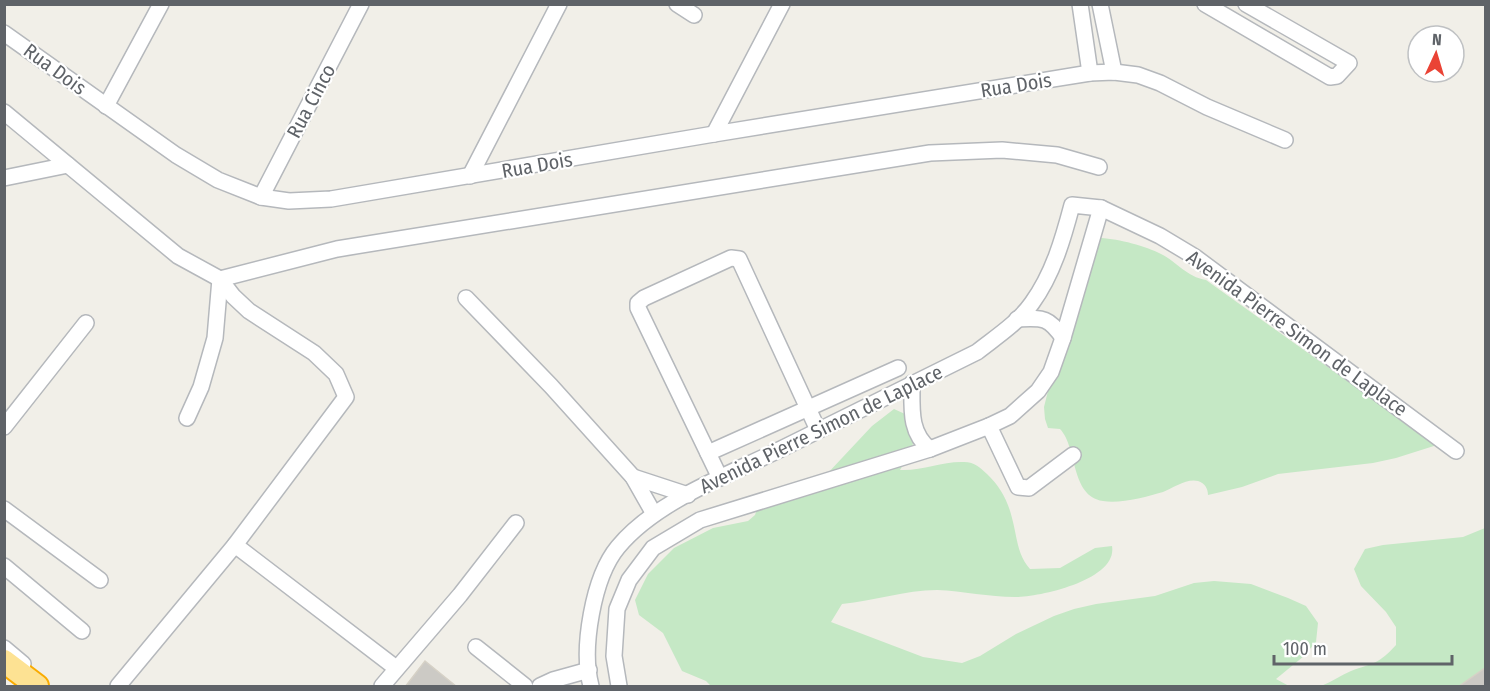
<svg xmlns="http://www.w3.org/2000/svg" width="1490" height="691" font-family="'Fira Sans Condensed',sans-serif">
	<rect width="100%" height="100%" fill="#f1efe8"/>
	<g fill="#c5e8c5">
		<path d="M 1101,238 C 1119,239 1146,246 1161,254 C 1177,262 1187,277 1206,280 L 1437,445 L 1396,458 L 1373,463 L 1278,474 L 1242,487 L 1208,495 C 1208,489 1205,483 1198,481 C 1187,478 1173,488 1163,492 C 1146,497 1120,504 1103,501 C 1070,496 1078,448 1060,429 L 1048,428 L 1045,419 L 1044,407 L 1060,343 L 1092,242 Z"/>
		<path d="M 894,409 L 905,414 C 917,442 916,444 900,470 C 923,471 943,461 964,462 C 975,462 980,468 987,474 C 1000,486 1008,501 1012,518 C 1017,536 1017,555 1030,569 L 1060,568 L 1095,548 L 1112,546 C 1118,580 1039,597 1015,597 C 989,597 963,591 937,590 C 905,590 874,601 842,604 L 831,622 L 923,657 L 962,663 L 980,656 L 1016,634 L 1054,616 L 1074,609 L 1096,604 L 1155,596 L 1194,583 L 1214,581 L 1251,584 L 1288,598 L 1306,606 L 1318,623 L 1316,642 L 1304,656 L 1276,679 L 1289,686 L 711,686 L 706,681 L 682,671 L 663,633 L 639,615 L 635,600 L 648,574 L 674,548 L 713,528 L 748,521 L 755,515 L 759,504 L 827,474 L 872,426 Z"/>
		<path d="M 1485,528 L 1485,680 L 1464,686 L 1321,686 C 1332,682 1341,675 1351,671 C 1373,663 1379,664 1396,645 L 1396,627 L 1386,612 L 1361,586 L 1354,569 L 1365,549 L 1383,545 L 1463,537 Z"/>
	</g>
	<g fill="#cccac5" stroke="#d6d1c6" stroke-width="1.5">
		<polygon points="425,661 457,687 405,687"/>
		<polygon points="1485,668 1485,687 1458,687"/>
	</g>
	<g fill="none" stroke-linecap="round" stroke-linejoin="round">
		<defs>
			<g id="minor">
				<polyline points="677,4 694,15"/>
				<polyline points="1080,4 1090,73"/>
				<polyline points="1100,4 1114,72"/>
				<polyline points="1205,4 1330,77 1337,76 1349,63 1246,4"/>
				<polyline points="4,33 176,155 218,180 261,197 289,201 331,199 714,134 1090,73 1114,72 1138,75 1160,83 1207,107 1285,140"/>
				<polyline points="106,106 161,4"/>
				<polyline points="4,112 178,256 220,279 233,296 249,311 314,353 336,374 346,397 235,545 118,686"/>
				<polyline points="714,134 782,4"/>
				<polyline points="470,176 559,4"/>
				<polyline points="4,178 68,165"/>
				<polyline points="261,197 361,4"/>
				<polyline points="220,279 337,249 930,153 1002,150 1057,155 1099,167"/>
				<polyline points="466,298 551,386 633,477 654,514"/>
				<path d="M 1017,319 C 1042,318 1048,316 1063,338"/>
				<path d="M 912,383 C 912,408 909,433 930,449"/>
				<polyline points="187,418 201,387 215,338 220,279"/>
				<polyline points="989,426 1018,487 1029,488 1073,455"/>
				<polyline points="4,427 86,323"/>
				<polyline points="708,453 898,368"/>
				<polyline points="633,477 688,495"/>
				<polyline points="720,478 638,308 638,303 644,298 731,258 739,259 818,430"/>
				<polyline points="4,509 100,580"/>
				<polyline points="235,545 396,668"/>
				<polyline points="4,566 82,631"/>
				<polyline points="476,647 525,686"/>
				<polyline points="4,648 23,664"/>
				<polyline points="382,686 460,595 516,523"/>
				<polyline points="540,686 553,680 589,670"/>
				<path d="M 591,686 C 581,649 593,577 618,547 C 656,501 728,475 781,449 C 846,417 911,384 977,352 C 996,337 1018,323 1032,303 C 1053,274 1063,239 1072,205 L 1101,208 L 1160,236 L 1195,257 L 1456,451"/>
				<polyline points="619,686 614,656 617,609 629,580 653,548 700,520 930,449 989,426 1010,416 1038,391 1051,372 1063,338 1101,208"/>
			</g>
			<polyline id="highway" points="4,661 37,686"/>
		</defs>
		<use href="#minor" stroke="#b5b8bc" stroke-width="18"/>
		<use href="#highway" stroke="#f9ab00" stroke-width="26"/>
		<use href="#minor" stroke="#fff" stroke-width="15"/>
		<use href="#highway" stroke="#fde293" stroke-width="22"/>
	</g>
	<g text-anchor="middle" stroke-width="4.5" stroke-linejoin="round" paint-order="stroke">
		<g font-size="20" fill="#5f6368" stroke="#fff">
			<text transform="translate(55 69) rotate(36)" y="7">Rua Dois</text>
			<text transform="translate(1016 85) rotate(-9)" y="7">Rua Dois</text>
			<text transform="translate(311 101) rotate(-62)" y="7">Rua Cinco</text>
			<text transform="translate(537 165) rotate(-10)" y="7">Rua Dois</text>
			<text transform="translate(1297 333) rotate(36)" y="7">Avenida Pierre Simon de Laplace</text>
			<text transform="translate(821 429) rotate(-26)" y="7">Avenida Pierre Simon de Laplace</text>
		</g>
	</g>
	<rect width="1490" height="691" fill="none" stroke="#5f6368" stroke-width="12"/>
	<g transform="translate(1436 54) rotate(4)"><circle r="28" fill="#ffffff" stroke="#bfc1c3" stroke-width="1.5"/>
	<path d="M0-4.5L10 22L0 15L-10 22Z" fill="#ea4335"/>
	<text y="-9" font-size="16" font-weight="bold" text-anchor="middle" fill="#5f6368">N</text>
	</g>
	<path d="M1274 655v9h178v-9" fill="none" stroke="#5f6368" stroke-width="3"/>
	<text x="1283" y="655" font-size="18" fill="#5f6368" stroke="#ffffff" stroke-width="4.5" paint-order="stroke">100 m</text>
</svg>
